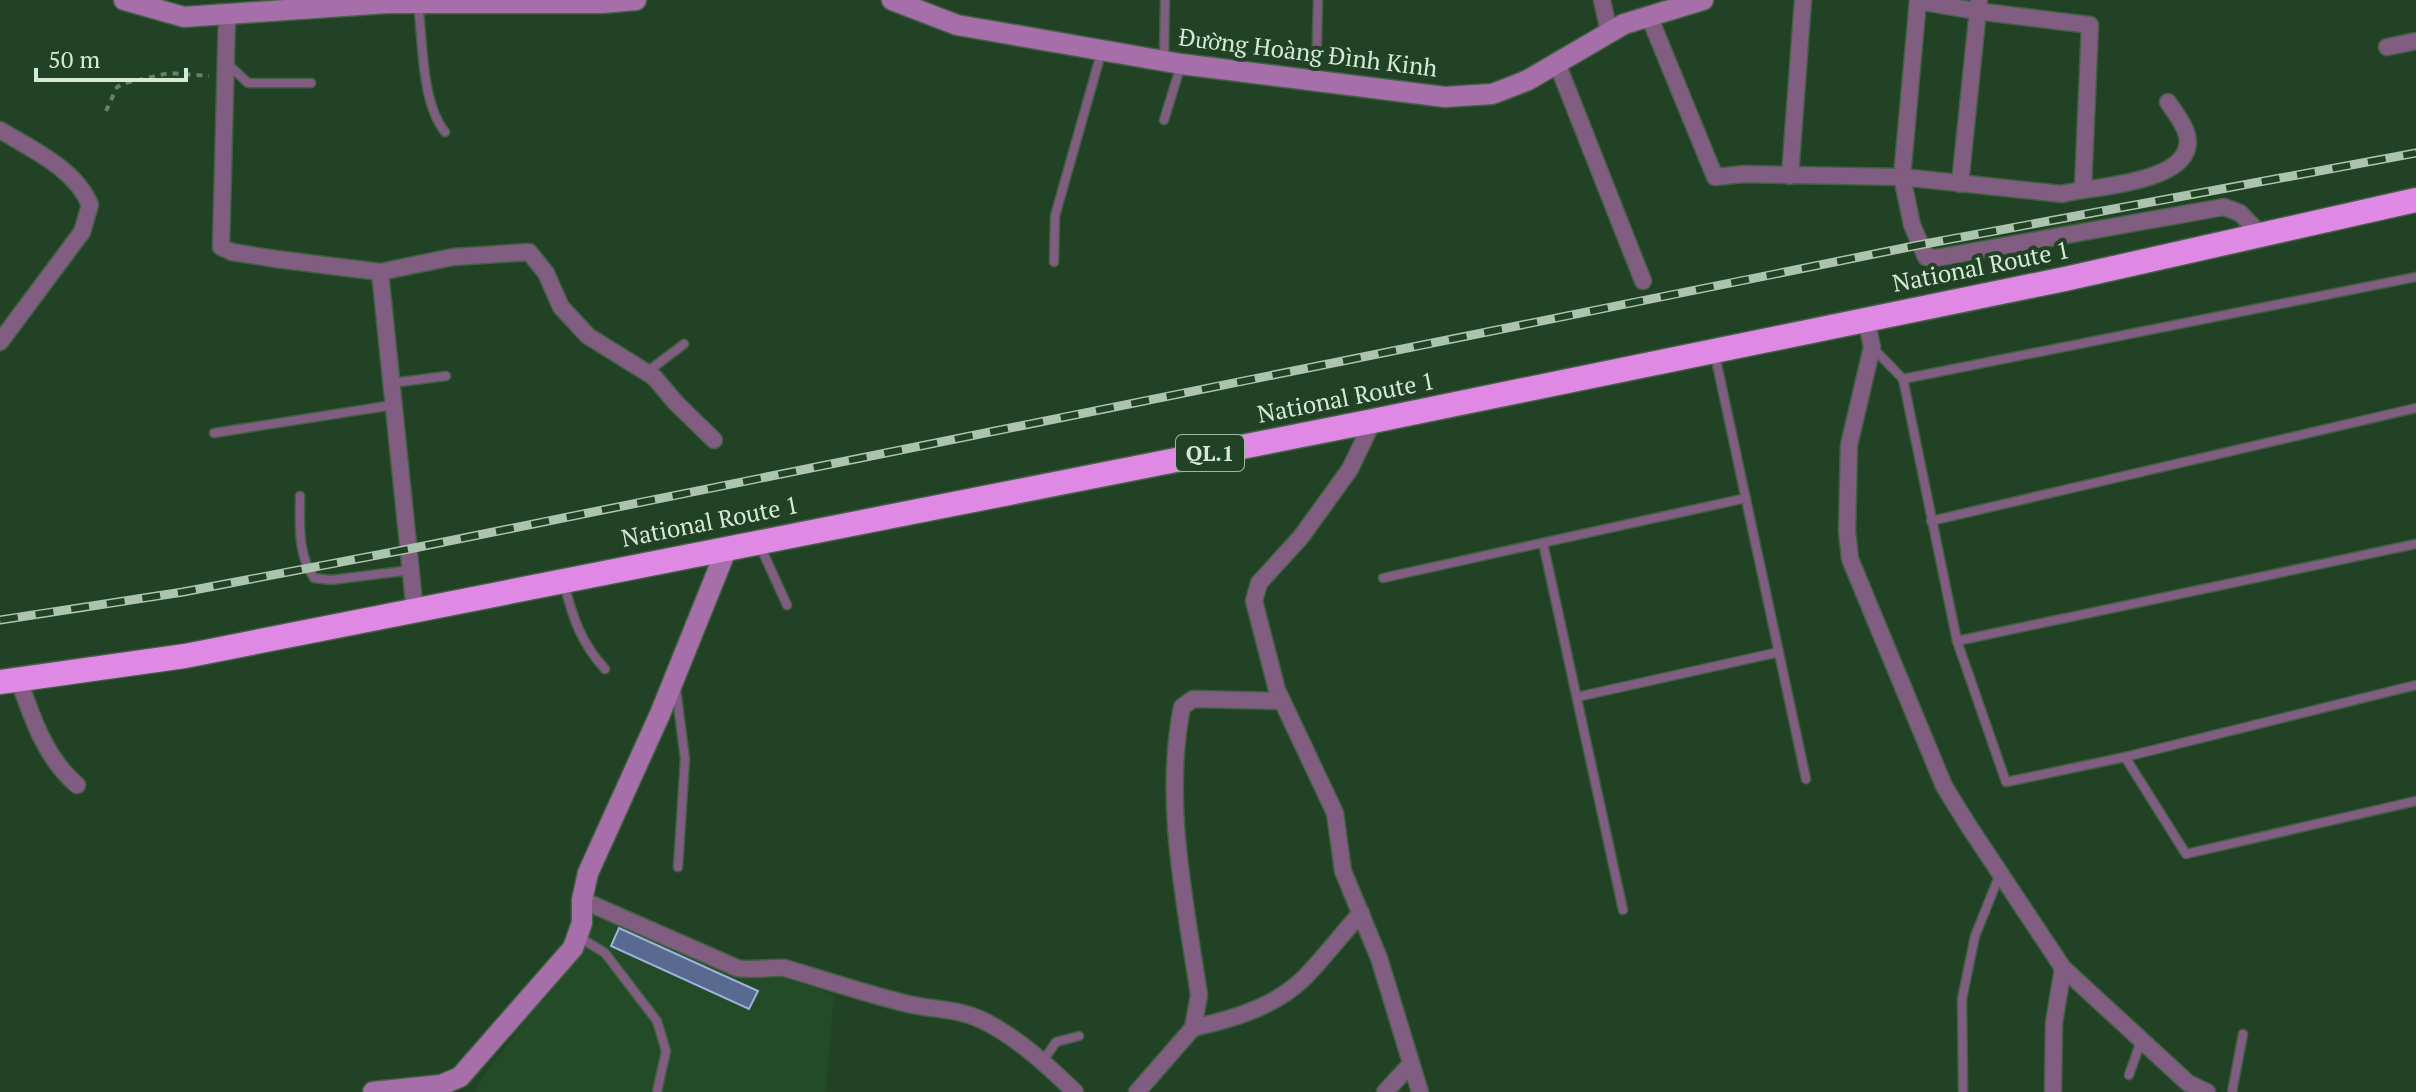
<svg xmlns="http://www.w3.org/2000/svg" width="2416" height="1092" font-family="'PT Serif',serif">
	<rect width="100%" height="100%" fill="#214224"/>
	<polygon fill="#244b27" points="603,916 765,979 783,976 834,995 826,1092 475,1092 481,1079"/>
	<polygon fill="#596a91" stroke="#9eb2dc" stroke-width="2" points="619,928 758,991 749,1009 611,946"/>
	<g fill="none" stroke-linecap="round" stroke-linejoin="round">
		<defs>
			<g id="lane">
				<path d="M 418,3 C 423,41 421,102 445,132"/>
				<polyline points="1164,59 1165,0"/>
				<polyline points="226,66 232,68 248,83 311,83"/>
				<polyline points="1316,79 1318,0"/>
				<polyline points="1164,120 1181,65"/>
				<polyline points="1054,262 1055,216 1102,50"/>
				<polyline points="1872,347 1903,379 2416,277"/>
				<polyline points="1715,355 1806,779"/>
				<polyline points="647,372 684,344"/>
				<polyline points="1903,379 1957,641 2006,782 2125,757 2186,854 2416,801"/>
				<polyline points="392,383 446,376"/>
				<polyline points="214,433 393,405"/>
				<path d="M 300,496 C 300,525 297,553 314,578 L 331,580 L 411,570"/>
				<polyline points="1931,521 2416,408"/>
				<polyline points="1543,543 1623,910"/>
				<polyline points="760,546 787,605"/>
				<polyline points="1383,578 1746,498"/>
				<path d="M 564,584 C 573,618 581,643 605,669"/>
				<polyline points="1957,641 2416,544"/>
				<polyline points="676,689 685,759 678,867"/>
				<polyline points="1577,697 1779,652"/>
				<polyline points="2125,757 2416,685"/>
				<polyline points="579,937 605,953 657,1021 666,1051 657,1092"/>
				<polyline points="1043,1061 1056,1042 1079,1036"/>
				<polyline points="2129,1075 2141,1041"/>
				<polyline points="1963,1092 1962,999 1975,936 2000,874"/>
				<polyline points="2232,1092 2243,1034"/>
			</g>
			<g id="street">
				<polyline points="1602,0 1609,32"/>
				<polyline points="1918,0 1902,177 1912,225 1926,257 1936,258 2224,207 2240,213 2262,236"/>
				<polyline points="1918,1 1976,11 2090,25 2083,188"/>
				<polyline points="227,15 221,247 232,252 276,259 380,272 453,257 529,252 546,273 561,307 588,336 654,377 676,403 714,440"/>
				<path d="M 1649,16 L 1715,177 L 1744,174 L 1902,177 L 2062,194 C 2090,186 2198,184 2187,135 C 2184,123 2175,113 2168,102"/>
				<polyline points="2387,47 2416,41"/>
				<polyline points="1557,63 1643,281"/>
				<path d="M 0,130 C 31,149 76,169 90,205 L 82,232 L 0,342"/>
				<polyline points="1790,176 1803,0"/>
				<polyline points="1960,184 1979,0"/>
				<polyline points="380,272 415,612"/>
				<polyline points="1866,319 1872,347 1849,445 1847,531 1850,559 1944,786 1968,825 2063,968 2188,1083 2207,1092"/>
				<polyline points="1373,421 1350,469 1301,537 1259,583 1254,601 1277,690 1335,813 1343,871 1379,958 1420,1092"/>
				<path d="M 19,680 C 32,718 46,759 77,785"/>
				<path d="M 582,900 L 737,968 C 753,971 769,967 785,968 C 825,980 864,993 904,1003 C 931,1010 957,1008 982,1020 C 1017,1037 1047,1065 1075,1092"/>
				<path d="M 1193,1028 C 1232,1019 1272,1008 1302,980 C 1323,959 1341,935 1361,913"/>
				<path d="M 1137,1092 L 1193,1028 L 1199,995 C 1185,900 1163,803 1182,707 L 1193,699 L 1282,701"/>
				<polyline points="1385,1092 1411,1064"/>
				<polyline points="2053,1092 2054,1023 2063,968"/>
			</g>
			<g id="secondary">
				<polyline points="124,0 184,17 387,3 602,3 636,0"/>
				<polyline points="892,0 957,25 1181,64 1445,97 1492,94 1508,88 1528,80 1624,24 1703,0"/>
				<polyline points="373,1092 441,1085 460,1077 573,948 582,923 582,900 588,873 660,714 727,548"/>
			</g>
			<polyline id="highway" points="0,682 185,656 1373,421 2065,279 2416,200"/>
		</defs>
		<use href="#lane" stroke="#426044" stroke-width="11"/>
		<use href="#street" stroke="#426044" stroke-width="19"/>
		<use href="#secondary" stroke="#426044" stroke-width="23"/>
		<use href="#highway" stroke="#426044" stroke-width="27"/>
		<polyline stroke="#658167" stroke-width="4" stroke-dasharray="6 6" stroke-linecap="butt" points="106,111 117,87 125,83 169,73 209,76"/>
		<use href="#lane" stroke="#805d81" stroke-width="8"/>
		<use href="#street" stroke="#805d81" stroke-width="16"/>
		<use href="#secondary" stroke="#a76fa9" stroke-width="20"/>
		<use href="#highway" stroke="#e089e4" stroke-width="24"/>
		<defs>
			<polyline id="rail" points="0,620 183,592 409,549 1919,245 2416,153"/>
		</defs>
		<use href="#rail" stroke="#acc3ad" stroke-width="9"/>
		<use href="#rail" stroke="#214224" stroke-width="6" stroke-dasharray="18" stroke-linecap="butt"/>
	</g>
	<g text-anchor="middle" stroke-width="8" stroke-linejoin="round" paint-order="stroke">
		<rect fill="#214224" stroke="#a0b7a1" stroke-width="2" x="1176" y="435" width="68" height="36" rx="6"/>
		<g font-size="22" font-weight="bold" fill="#d6e9d6">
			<text x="1210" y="461">QL.1</text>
		</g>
		<g font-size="24" fill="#d6e9d6" stroke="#214224">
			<text transform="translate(1308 53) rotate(7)" y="8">Đường Hoàng Đình Kinh</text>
			<text transform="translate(1981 267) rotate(-11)" y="8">National Route 1</text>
			<text transform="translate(1346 398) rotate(-11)" y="8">National Route 1</text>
			<text transform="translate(710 522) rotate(-11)" y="8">National Route 1</text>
		</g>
	</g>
	<path d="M36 68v12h150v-12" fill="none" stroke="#d6e9d6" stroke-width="4"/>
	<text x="48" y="68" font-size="24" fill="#d6e9d6" stroke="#214224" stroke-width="6" paint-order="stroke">50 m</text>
</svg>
